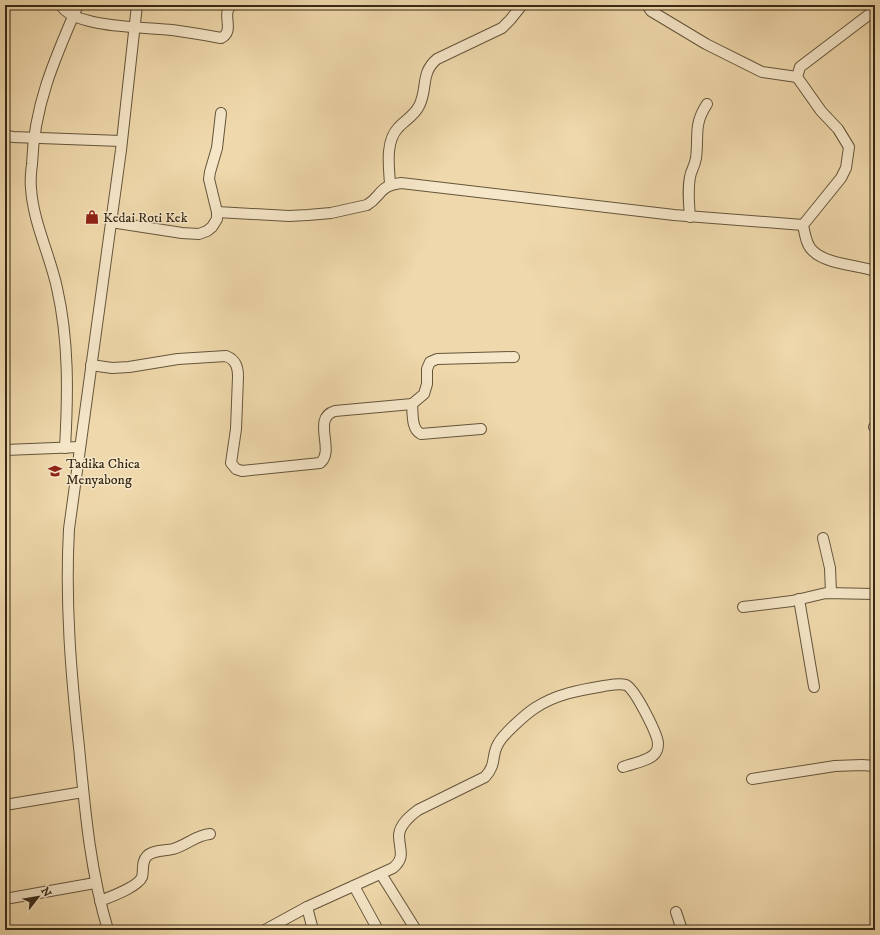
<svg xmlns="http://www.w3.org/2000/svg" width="880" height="935" font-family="'IM FELL DW Pica',serif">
	<rect width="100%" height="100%" fill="#efd8ab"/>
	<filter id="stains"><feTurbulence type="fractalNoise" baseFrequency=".005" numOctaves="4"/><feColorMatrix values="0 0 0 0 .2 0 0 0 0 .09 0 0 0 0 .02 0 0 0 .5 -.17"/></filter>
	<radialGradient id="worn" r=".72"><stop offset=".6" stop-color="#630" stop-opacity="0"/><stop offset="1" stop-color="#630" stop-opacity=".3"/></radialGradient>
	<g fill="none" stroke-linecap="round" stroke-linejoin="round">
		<defs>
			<g id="minor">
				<path d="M 61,5 C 72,28 148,27 172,30 C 188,32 205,35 221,38 C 236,31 220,13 232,5"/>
				<polyline points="647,5 651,11 706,44 762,72 797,77"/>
				<path d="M 875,10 L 800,67 L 797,77 L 821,111 L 838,129 L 849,147 L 846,168 L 841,178 L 803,225 C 805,234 806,245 813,251 C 826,264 857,265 875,271"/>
				<polyline points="5,135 13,137 121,141"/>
				<path d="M 390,184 C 389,167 385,142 398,128 C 405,120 414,116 419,106 C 428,89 420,73 437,59 L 502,28 L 510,20 L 522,5"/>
				<path d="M 217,212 L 289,216 L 308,215 L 331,213 L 367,205 C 382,196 378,186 401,183 L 674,215 L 803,225"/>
				<path d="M 690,217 C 689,204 687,186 691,173 C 693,168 695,164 696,158 C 699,136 693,125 707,104"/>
				<polyline points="111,222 182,233 199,234 207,231 212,227 217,219 217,212 209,179 210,172 217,148 221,113"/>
				<path d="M 91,365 L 112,368 L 129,367 L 178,359 L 226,356 C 236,360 238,367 238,377 L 236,429 L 231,463 L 236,469 L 242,471 L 320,463 C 336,451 311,418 335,411 L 412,404 L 424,394 L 427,384 L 427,369 L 430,362 L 437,359 L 514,357"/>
				<path d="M 412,404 C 413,413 411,429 421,434 L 481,429"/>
				<polyline points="874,427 875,427"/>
				<path d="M 65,448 C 68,394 69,341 57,288 C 50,255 33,222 31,188 C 30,180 31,172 32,164 C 34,105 55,58 78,5"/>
				<polyline points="5,450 80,447"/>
				<polyline points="823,538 830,568 831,593"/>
				<polyline points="799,599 814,687"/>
				<polyline points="743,607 792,601 826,593 875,594"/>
				<polyline points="752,779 835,766 862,765 875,766"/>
				<polyline points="5,805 83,792"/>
				<polyline points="381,874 416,930"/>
				<polyline points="354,886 378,930"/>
				<polyline points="5,899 95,883"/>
				<path d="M 100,901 C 110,897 138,887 142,877 C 144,870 141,862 147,856 C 153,850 165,851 173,849 C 187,845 196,835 210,834"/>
				<polyline points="307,907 313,930"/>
				<polyline points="676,912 682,930"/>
				<path d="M 108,930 C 90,870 85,810 79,747 C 71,675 65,602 69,529 L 121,150 L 137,5"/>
				<path d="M 265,930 L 307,907 L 393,868 C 406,857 399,850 399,835 C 400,824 410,816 418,810 L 485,777 C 497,764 491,756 498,744 C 503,734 526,714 535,708 C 556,694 580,690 604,686 C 611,685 619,683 626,685 C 635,689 657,733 658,743 C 658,746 658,749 656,752 C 651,761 633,763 623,767"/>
			</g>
		</defs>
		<use href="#minor" stroke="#65553b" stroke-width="12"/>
		<use href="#minor" stroke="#f5e6c8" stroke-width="10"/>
	</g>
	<defs>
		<symbol id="shop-bare" viewBox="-9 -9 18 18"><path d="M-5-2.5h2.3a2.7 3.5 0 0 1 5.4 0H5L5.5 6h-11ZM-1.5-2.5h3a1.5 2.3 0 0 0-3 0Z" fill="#8f2418" stroke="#f5e6c8" stroke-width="2.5" paint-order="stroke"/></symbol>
		<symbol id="school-bare" viewBox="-9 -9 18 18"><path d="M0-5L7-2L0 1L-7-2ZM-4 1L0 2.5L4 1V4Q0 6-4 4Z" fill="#8f2418" stroke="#f5e6c8" stroke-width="2.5" paint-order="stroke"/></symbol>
	</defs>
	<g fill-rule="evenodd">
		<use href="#shop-bare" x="82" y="207" width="20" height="20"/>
		<use href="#school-bare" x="45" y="461" width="20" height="20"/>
	</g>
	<g text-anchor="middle" stroke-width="3" stroke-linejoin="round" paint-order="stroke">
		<g font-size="14" fill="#372916" stroke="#f5e6c8" text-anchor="start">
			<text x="103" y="222">Kedai Roti Kek</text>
			<text x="66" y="468">Tadika Chica<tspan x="66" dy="16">Menyabong</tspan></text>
		</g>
	</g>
	<rect width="880" height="935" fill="none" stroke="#efd8ab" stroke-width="20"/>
	<rect x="6" y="6" width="868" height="923" fill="none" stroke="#372916" stroke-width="2"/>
	<rect x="10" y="10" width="860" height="915" fill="none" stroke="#372916"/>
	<g transform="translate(38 897) rotate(59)" stroke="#f5e6c8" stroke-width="3" paint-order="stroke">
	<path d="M0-3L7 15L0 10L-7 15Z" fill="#372916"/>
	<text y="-6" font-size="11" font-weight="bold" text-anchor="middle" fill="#372916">N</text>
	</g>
	<rect width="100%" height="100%" filter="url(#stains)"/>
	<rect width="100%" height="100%" fill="url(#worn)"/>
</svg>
